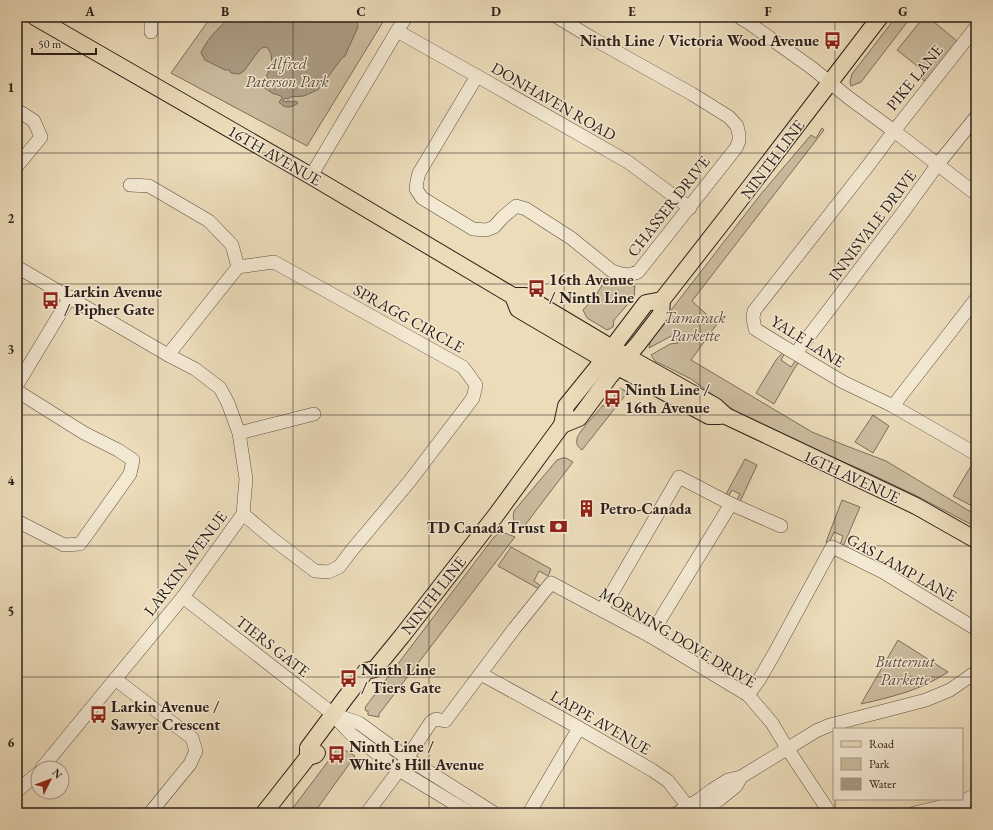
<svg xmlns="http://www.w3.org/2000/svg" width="993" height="830" font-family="'EB Garamond',serif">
	<rect width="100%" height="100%" fill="#ecdcba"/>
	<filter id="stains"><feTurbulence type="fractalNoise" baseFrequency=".005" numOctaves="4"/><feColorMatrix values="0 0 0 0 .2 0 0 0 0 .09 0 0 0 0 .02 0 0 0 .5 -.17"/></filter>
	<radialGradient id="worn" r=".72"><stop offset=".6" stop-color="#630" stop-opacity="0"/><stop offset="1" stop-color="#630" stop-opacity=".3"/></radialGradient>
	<g fill="#cbbc9f" stroke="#7c6e5c">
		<polygon points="211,17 386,17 307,146 171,73"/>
		<polygon points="896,17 911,17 861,82 851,86 850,81 852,74"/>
		<polygon points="924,17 928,17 957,41 925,81 922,79 926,73 897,50"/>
		<polygon points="822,128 824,130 692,301 717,324 691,360 812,432 844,445 886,461 976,515 976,527 915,495 860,469 754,425 691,379 655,361 651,355 670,344 678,343 675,334 649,348 651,336 761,194 811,135 816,138"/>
		<path d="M 608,276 C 617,282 624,286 635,286 L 634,297 L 614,320 L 613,327 L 607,330 L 587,318 L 583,310 L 594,298 Z"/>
		<polygon points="783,352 785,353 781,360 791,367 796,360 799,362 794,369 774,404 756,393 776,360"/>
		<path d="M 620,388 L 627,392 L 627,393 L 582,450 C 578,447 576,445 577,439 C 577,433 598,412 603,405 L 607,408 L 615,397 L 614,396 Z"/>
		<polygon points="873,415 889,426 873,453 855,442"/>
		<path d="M 563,458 L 566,458 L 573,462 L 522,529 C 514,523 512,521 514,511 L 557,460 Z"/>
		<polygon points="745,459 757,465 738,506 735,504 740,494 732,490 727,499 724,498"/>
		<polygon points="971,466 976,470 976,499 972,506 953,496"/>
		<polygon points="842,500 860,507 842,549 839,548 843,536 834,532 829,543 826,542"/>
		<polygon points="505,533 515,537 379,714 379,717 368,715 368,711 366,711 365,709 366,706 494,537 498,534"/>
		<polygon points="511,547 551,569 548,576 539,571 534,581 541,586 539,589 498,566"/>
		<path d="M 898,640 L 948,672 C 921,690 892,697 861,704 Z"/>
		<polygon points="339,747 355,756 314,813 289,813"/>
	</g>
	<path fill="#ab9c84" stroke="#786a5a" d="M 229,17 L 358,17 L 357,20 L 358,27 L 345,56 L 342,58 L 327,78 L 319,86 L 319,89 L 304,96 L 290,97 L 288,99 L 285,98 L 283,100 L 285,102 L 289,101 L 292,102 L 296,101 L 298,103 C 292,108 284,109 279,102 L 282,98 L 281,96 L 272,93 L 262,86 L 272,64 L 271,54 L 268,48 L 264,47 L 260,49 L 244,71 L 239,74 L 231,73 L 229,70 L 225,70 L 205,60 L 201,53 C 204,45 211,36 218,29 C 221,25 226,22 229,17 Z"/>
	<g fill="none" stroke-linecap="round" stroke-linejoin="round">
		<defs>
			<g id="minor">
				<polyline points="151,17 151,32"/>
				<polyline points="739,17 749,23 812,68 849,98 894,131 976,194"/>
				<polyline points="976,27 894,131 867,167 754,311 753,318 755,329 786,348 843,382 893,406 976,454"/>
				<polyline points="397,31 477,76 628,162 690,208"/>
				<polyline points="477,76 419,173 417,181 416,189 422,198 473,229 486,230 494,227 503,217 516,206 526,209 571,238 612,271 621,274 629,275 638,272 736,148 739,141 739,135 737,126 729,117 692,94 592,38 557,17"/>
				<polyline points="17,110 34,121 41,137 17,166"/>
				<polyline points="311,176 397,31 406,17"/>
				<polyline points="130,185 149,186 209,221 232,245 238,267"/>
				<polyline points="17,267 168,355 195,369 220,388 228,403 239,433 246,479 243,514 183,597 42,768"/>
				<polyline points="796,353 904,211 938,164 976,117"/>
				<polyline points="168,355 238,267 274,262 463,367 476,385 473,398 409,482 352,550 339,567 328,572 315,571 274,540 243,514"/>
				<polyline points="17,385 70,297"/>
				<polyline points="17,391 84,433 118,450 133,460 130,474 80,544 64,545 17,521"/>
				<polyline points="893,406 976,299"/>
				<polyline points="239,433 314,414"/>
				<polyline points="183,597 333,714 359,723 407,758 494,813"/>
				<polyline points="602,610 679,477 731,504 781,526"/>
				<polyline points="650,636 731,504"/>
				<polyline points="481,674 574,725 652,770 668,781 693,813"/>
				<polyline points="115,679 192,738 196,751 190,764 150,813"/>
				<polyline points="748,695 759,680 774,654 832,547 883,572 976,629"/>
				<polyline points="334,716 351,734 399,770 470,813"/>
				<polyline points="17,791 38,773"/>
				<polyline points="961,802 967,813"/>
				<polyline points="367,813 399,770 431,722 436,719 445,721 514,629 551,583 650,636 748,695 772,723 787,748 830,813"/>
				<polyline points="529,813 579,728"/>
				<polyline points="677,813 700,799 712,790 728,780 741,777 816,731 830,725 926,700 950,690 976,672"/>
				<polyline points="699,813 720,799 736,786 741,777"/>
				<polyline points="914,813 961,802 976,795"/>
			</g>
			<g id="major">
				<polyline points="35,17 311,176 513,296 525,296 612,348 715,406 726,416 916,506 976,540"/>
				<polyline points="513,296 518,309 603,359 709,416 720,416"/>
				<polyline points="562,425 579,418 610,376 638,344 661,314 662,300 733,209 880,17"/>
				<polyline points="308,757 308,748 346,697 366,671 375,669 402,636 496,515 562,425 566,406 596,369 646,303 662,300"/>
				<polyline points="264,813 308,757 315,755 317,753"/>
			</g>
		</defs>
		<use href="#minor" stroke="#5c4f42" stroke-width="14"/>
		<use href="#major" stroke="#2c201a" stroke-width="18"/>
		<use href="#minor" stroke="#f3e8d2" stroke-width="13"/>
		<use href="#major" stroke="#ecdcba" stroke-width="16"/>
	</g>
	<path fill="none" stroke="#2c201a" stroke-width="1" stroke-opacity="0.55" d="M 158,17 L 158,813M 293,17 L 293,813M 429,17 L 429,813M 564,17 L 564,813M 700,17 L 700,813M 835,17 L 835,729M 17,153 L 976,153M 17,284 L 976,284M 17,415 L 976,415M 17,546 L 976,546M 17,677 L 976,677M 835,799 L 835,813"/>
	<defs>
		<symbol id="bus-bare" viewBox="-9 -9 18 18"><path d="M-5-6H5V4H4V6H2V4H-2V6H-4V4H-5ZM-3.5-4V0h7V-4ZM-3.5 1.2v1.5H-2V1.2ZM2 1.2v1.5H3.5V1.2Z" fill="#8f2418" stroke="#f3e8d2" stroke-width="2.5" paint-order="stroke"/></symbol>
		<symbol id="building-bare" viewBox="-9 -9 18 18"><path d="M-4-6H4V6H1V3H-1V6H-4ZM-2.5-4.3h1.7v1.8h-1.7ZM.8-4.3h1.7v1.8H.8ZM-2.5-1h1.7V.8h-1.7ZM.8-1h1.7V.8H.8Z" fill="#8f2418" stroke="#f3e8d2" stroke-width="2.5" paint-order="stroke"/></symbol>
		<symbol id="bank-bare" viewBox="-9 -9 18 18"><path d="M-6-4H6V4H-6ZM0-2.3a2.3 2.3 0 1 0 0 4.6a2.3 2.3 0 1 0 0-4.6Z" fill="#8f2418" stroke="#f3e8d2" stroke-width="2.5" paint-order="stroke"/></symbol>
	</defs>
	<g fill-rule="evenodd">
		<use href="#bus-bare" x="820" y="28" width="25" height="25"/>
		<use href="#bus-bare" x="524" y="276" width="25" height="25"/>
		<use href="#bus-bare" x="38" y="288" width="25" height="25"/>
		<use href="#bus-bare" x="600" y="386" width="25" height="25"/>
		<use href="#building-bare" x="574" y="496" width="25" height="25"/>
		<use href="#bank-bare" x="546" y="514" width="25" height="25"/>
		<use href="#bus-bare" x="336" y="666" width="25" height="25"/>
		<use href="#bus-bare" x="86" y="702" width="25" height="25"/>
		<use href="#bus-bare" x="324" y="742" width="25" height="25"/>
	</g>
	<g text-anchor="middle" stroke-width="3" stroke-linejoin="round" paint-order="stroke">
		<g font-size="16" font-weight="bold" fill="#2c201a" stroke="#f3e8d2" text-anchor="start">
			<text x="819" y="46" text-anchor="end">Ninth Line / Victoria Wood Avenue</text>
			<text x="549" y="285">16th Avenue<tspan x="549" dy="18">/ Ninth Line</tspan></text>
			<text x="64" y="297">Larkin Avenue<tspan x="64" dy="18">/ Pipher Gate</tspan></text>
			<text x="625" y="395">Ninth Line /<tspan x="625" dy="18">16th Avenue</tspan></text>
			<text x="600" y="514">Petro-Canada</text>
			<text x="545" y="533" text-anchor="end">TD Canada Trust</text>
			<text x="361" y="675">Ninth Line<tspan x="361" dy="18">/ Tiers Gate</tspan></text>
			<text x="111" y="712">Larkin Avenue /<tspan x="111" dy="18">Sawyer Crescent</tspan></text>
			<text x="349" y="752">Ninth Line /<tspan x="349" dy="18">White's Hill Avenue</tspan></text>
		</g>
		<g font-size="16" font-style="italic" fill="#5c4f42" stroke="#f3e8d2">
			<text x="287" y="69">Alfred<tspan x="287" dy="18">Paterson Park</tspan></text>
			<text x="695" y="323">Tamarack<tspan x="695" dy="18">Parkette</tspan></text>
			<text x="905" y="667">Butternut<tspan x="905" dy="18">Parkette</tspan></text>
		</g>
		<g font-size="16" fill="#2c201a" stroke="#f3e8d2">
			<text transform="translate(914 77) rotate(-51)" y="6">PIKE LANE</text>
			<text transform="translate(554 101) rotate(30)" y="6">DONHAVEN ROAD</text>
			<text transform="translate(275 155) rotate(30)" y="6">16TH AVENUE</text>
			<text transform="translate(772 159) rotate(-53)" y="6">NINTH LINE</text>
			<text transform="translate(668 206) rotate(-52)" y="6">CHASSER DRIVE</text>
			<text transform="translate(872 225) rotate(-53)" y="6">INNISVALE DRIVE</text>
			<text transform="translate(409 318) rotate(29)" y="6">SPRAGG CIRCLE</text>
			<text transform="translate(808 341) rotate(32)" y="6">YALE LANE</text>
			<text transform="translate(852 476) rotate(25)" y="6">16TH AVENUE</text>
			<text transform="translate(185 563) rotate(-53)" y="6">LARKIN AVENUE</text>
			<text transform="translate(902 567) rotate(29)" y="6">GAS LAMP LANE</text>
			<text transform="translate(433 595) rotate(-52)" y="6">NINTH LINE</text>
			<text transform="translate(678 637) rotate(31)" y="6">MORNING DOVE DRIVE</text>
			<text transform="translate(273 646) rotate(38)" y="6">TIERS GATE</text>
			<text transform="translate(601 722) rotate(30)" y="6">LAPPE AVENUE</text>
		</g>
	</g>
	<rect width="993" height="830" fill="none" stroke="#ecdcba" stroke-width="44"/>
	<rect x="833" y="728" width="130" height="72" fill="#f3e8d2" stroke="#a39888"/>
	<rect x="841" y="741" width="20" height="6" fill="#ecdcba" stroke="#a39888"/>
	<text x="869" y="748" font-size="12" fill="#2c201a">Road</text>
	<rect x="841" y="758" width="20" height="12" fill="#cbbc9f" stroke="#a39888"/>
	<text x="869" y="768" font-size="12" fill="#2c201a">Park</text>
	<rect x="841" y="778" width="20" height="12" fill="#ab9c84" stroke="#a39888"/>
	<text x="869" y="788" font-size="12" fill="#2c201a">Water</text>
	<g transform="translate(50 780) rotate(48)"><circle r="19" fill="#f3e8d2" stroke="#a39888"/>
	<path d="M0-3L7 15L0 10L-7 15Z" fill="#8f2418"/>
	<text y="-6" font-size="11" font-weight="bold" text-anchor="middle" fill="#2c201a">N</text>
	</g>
	<path d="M32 48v6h64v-6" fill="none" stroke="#2c201a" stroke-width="2"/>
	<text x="38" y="48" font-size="12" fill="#2c201a" stroke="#f3e8d2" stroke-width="3" paint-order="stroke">50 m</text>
	<rect x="22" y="22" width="949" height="786" fill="none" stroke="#2c201a" stroke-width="1.5"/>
	<g font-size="13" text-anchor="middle" font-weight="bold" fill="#2c201a">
		<text x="90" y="16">A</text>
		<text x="225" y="16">B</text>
		<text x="361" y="16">C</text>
		<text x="496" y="16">D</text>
		<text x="632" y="16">E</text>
		<text x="768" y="16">F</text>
		<text x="903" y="16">G</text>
		<text x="11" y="92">1</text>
		<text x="11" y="223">2</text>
		<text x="11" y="354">3</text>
		<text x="11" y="485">4</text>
		<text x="11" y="616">5</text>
		<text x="11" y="747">6</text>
	</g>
	<rect width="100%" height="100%" filter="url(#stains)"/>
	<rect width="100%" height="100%" fill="url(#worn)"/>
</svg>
